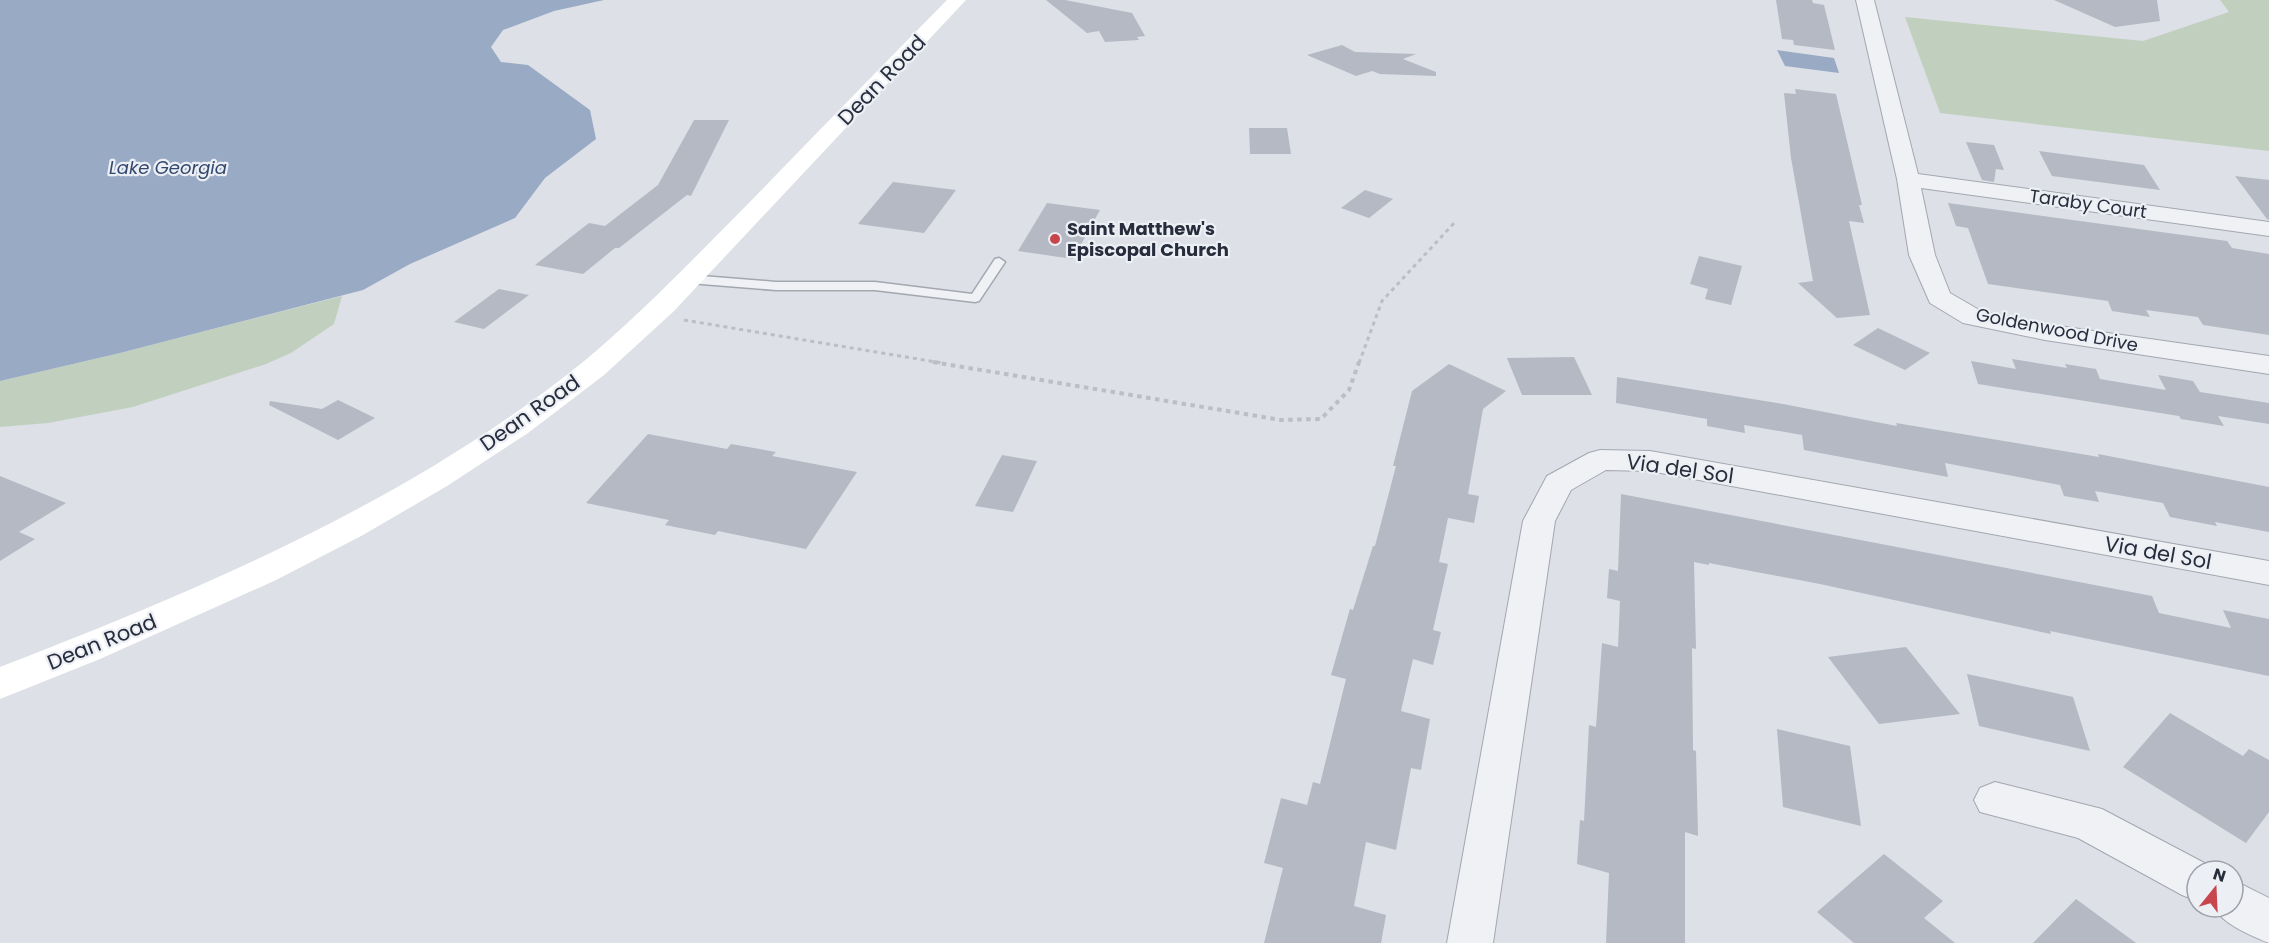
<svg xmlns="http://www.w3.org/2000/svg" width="2269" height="943" font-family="Poppins,sans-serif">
	<rect width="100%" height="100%" fill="#dde0e6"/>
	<g fill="#c1d0be">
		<polygon points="2220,0 2269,0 2269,151 1940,113 1905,17 2143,41 2229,12"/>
		<polygon points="342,296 334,324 291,353 266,364 133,407 48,423 0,427 0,381 120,353"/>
	</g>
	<g fill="#99aac5">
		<polygon points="0,0 604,0 554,11 503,30 491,47 501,62 528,65 590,110 596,139 545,178 515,218 410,264 363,290 120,353 0,381"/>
		<polygon points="1777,50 1834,58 1839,73 1785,66"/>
	</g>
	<g fill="#b4b9c3">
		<polygon points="1046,0 1065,0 1132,13 1145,36 1137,37 1139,40 1105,42 1099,31 1087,33"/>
		<polygon points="1776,0 1812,0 1813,3 1824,5 1835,50 1794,45 1793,40 1782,39"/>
		<polygon points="2054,0 2157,0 2160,21 2115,27"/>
		<polygon points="1342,45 1355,52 1416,54 1403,59 1436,72 1436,76 1380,74 1372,71 1356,76 1307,55"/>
		<polygon points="1795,89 1836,94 1862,205 1859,205 1864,223 1849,221 1870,315 1837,318 1798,283 1813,281 1791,158 1784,93 1796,94"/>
		<polygon points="694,120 729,120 691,196 687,195 619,248 615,248 583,274 535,265 589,223 605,226 658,185"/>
		<polygon points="1249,128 1287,128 1291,154 1250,154"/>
		<polygon points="1966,142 1994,145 2004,170 1996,169 1994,182 1982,180"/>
		<polygon points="2039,151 2144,165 2160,190 2052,176"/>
		<polygon points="2235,176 2269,180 2269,220 2267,219"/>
		<polygon points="893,182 956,190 924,233 858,224"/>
		<polygon points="1365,190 1393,199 1369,218 1341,208"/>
		<polygon points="1047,203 1100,210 1073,259 1018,251"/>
		<polygon points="1948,203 2227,241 2232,248 2269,254 2269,335 2203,325 2198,317 2146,310 2150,317 2112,311 2108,301 1988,284 1968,228 1956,226"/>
		<polygon points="1699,256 1742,266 1731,305 1705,299 1708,289 1690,284"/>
		<polygon points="499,289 529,295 484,329 454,322"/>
		<polygon points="1878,328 1930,353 1905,370 1853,345"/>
		<polygon points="1574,357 1592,395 1522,395 1507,358"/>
		<polygon points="2012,359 2067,368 2065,364 2096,369 2100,379 2166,390 2158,375 2193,381 2200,392 2269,403 2269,424 2218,416 2224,426 2181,419 2179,416 1978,384 1971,361 2016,369"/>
		<polygon points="1449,364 1506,391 1483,409 1468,494 1479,496 1474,523 1448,518 1439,562 1448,564 1433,630 1441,632 1433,665 1413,659 1401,711 1430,719 1421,770 1411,768 1396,850 1366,842 1354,906 1386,915 1381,943 1264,943 1283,868 1264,863 1281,798 1307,805 1313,782 1320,784 1346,679 1331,675 1350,609 1353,610 1373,546 1375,546 1396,466 1393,466 1412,391"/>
		<polygon points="1617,377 1783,404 1897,426 1896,423 2099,457 2098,454 2269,487 2269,532 2215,522 2217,526 2170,517 2163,503 2095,491 2099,502 2064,496 2060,485 1945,463 1948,477 1804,450 1802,435 1744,425 1745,433 1707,426 1707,419 1616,403"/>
		<polygon points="338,400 375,418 338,440 269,405 270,401 322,409"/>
		<polygon points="648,434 727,449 731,444 776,452 772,456 857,472 806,549 718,531 715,535 665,525 669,520 586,503"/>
		<polygon points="1002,455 1037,461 1013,512 975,506"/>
		<polygon points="0,476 66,503 19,532 35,539 0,561"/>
		<polygon points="1621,494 2152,596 2159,613 2231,628 2223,610 2269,619 2269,676 2050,631 2051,634 1820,584 1709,563 1709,565 1694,562 1696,649 1692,648 1693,750 1696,751 1698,836 1685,832 1685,943 1606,943 1609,873 1577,864 1580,820 1584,821 1589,725 1596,727 1602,643 1618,647 1620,601 1607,598 1609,569 1618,571"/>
		<polygon points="1906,647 1960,714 1879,724 1828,657"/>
		<polygon points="1967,674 2073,697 2090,751 1979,726"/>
		<polygon points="2170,713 2243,756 2249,749 2269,760 2269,812 2246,843 2123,767"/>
		<polygon points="1777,729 1850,746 1861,826 1783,807"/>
		<polygon points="1884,854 1943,901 1924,918 1955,943 1854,943 1817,912"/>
		<polygon points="2076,899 2136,943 2033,943"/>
	</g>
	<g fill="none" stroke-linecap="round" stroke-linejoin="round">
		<defs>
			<polygon id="service" points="999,258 1005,262 979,301 975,302 875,290 776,290 689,283 683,279 689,275 776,282 875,282 972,294 995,259"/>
			<g id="minor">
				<polygon points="1856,0 1874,0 1918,174 2269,222 2269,236 1921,188 1935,255 1950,293 1981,311 2045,324 2269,356 2269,374 2045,340 1963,323 1930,303 1909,255 1897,179"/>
				<polygon points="1600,450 1650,451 2269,561 2269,585 1650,471 1606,470 1571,490 1555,521 1493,943 1447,943 1523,521 1547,476 1589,453"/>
				<polygon points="1995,782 2102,809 2212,867 2214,871 2197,871 2197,901 2182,895 2078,838 1980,812 1974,800 1980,788"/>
				<path d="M 2233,880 L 2269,898 L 2269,943 C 2252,936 2222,924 2214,907 L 2233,907 Z"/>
			</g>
		</defs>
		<use href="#service" stroke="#a3a7b0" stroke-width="3"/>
		<use href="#minor" stroke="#a3a7b0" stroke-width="2"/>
		<g stroke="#bbbec5" stroke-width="3" stroke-dasharray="4 4" stroke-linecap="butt">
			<polyline points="684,320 942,363"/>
			<polyline points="1359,363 1382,301 1456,221"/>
		</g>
		<polyline stroke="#bbbec5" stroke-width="4" stroke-dasharray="4.5 4.5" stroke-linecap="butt" points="933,362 1281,420 1321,419 1349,390 1359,362"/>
		<use href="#service" fill="#eff1f5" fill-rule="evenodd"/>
		<use href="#minor" fill="#eff1f5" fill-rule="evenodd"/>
		<path fill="#fff" fill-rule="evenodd" d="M 947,0 L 966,0 L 673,312 L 604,375 L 528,433 L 447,486 L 363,535 L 276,580 L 100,659 L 0,699 L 0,667 C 204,588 412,500 583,362 C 641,314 692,260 745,207 C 812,138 879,69 947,0 Z"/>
	</g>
	<circle fill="#c7464e" stroke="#eceff4" stroke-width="2" cx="1055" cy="239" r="6"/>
	<g text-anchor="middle" stroke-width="4.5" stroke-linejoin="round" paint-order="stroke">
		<g font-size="18" font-style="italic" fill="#33486e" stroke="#eceff4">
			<text x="168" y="174">Lake Georgia</text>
		</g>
		<g font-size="18" fill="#272d3c" stroke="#eceff4">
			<text transform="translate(2088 204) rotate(8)" y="6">Taraby Court</text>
			<text transform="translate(2057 330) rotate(11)" y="6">Goldenwood Drive</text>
		</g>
		<g font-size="18" font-weight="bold" fill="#272d3c" stroke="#eceff4" text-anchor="start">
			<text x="1067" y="235">Saint Matthew's<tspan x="1067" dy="21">Episcopal Church</tspan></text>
		</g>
		<g font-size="21" fill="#272d3c" stroke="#eceff4">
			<text transform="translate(882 80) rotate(-46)" y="7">Dean Road</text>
			<text transform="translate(530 413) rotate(-35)" y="7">Dean Road</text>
			<text transform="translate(1680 469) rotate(8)" y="7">Via del Sol</text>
			<text transform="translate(2158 553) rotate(10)" y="7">Via del Sol</text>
			<text transform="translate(102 642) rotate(-22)" y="7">Dean Road</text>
		</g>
	</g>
	<g transform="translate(2215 889) rotate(18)"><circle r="28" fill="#eceff4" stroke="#9da1aa" stroke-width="1.5"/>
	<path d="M0-4.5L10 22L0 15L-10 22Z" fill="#c7464e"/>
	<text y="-9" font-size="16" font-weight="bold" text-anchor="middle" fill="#272d3c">N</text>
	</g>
</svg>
